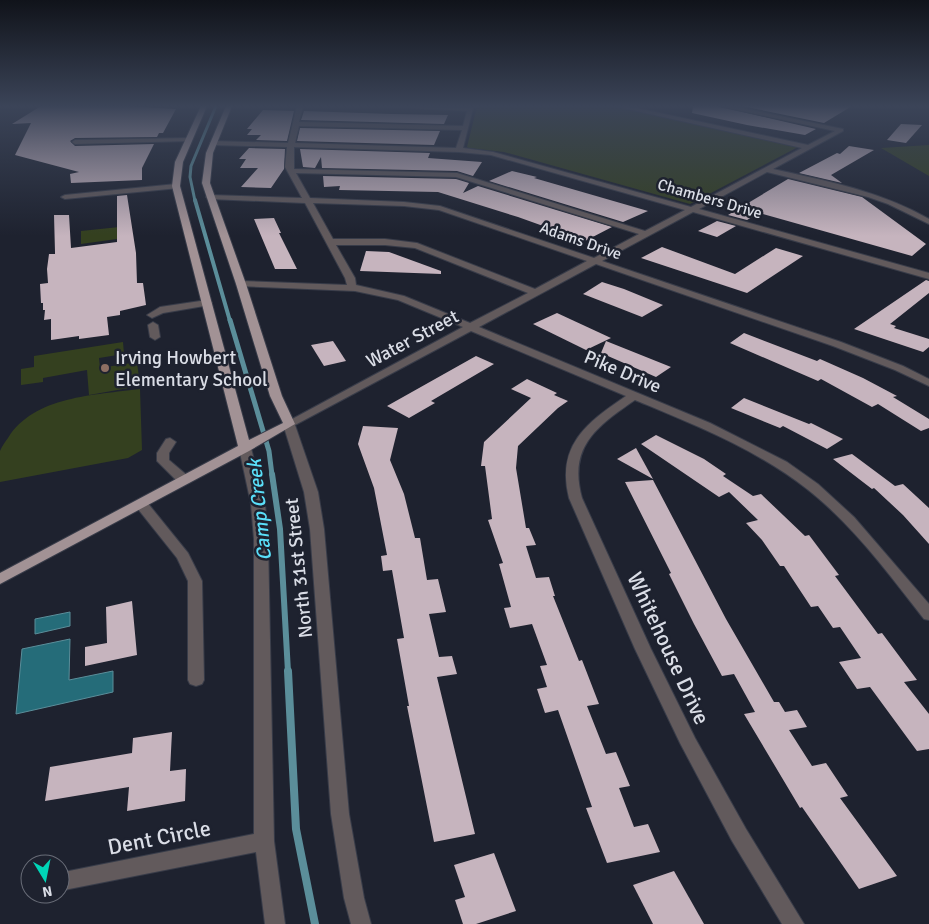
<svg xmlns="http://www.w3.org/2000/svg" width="929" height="924" font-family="Signika,sans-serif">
	<rect width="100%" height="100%" fill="#1e222f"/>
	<g fill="#34401f">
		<polygon points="477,106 614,106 798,147 690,204 504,152 469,148 467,147"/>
		<polygon points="929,145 929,176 881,148"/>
		<polygon points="129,226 131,237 81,244 81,231"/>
		<polygon points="123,342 124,354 99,358 100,368 137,362 140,386 89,395 87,370 43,378 43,382 21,385 21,369 34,367 34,356"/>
		<path d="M 140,389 L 142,450 L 128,458 L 0,482 C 0,472 0,460 0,451 C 2,446 5,442 8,438 C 34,396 95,395 140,389 Z"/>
	</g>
	<g fill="#256c79" stroke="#5b8e9a">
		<polygon points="70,612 70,626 35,634 35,619"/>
		<polygon points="70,639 69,680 113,671 113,692 16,714 22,649"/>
	</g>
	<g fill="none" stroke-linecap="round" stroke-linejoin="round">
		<polyline stroke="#5b8e9a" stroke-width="3" points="195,201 190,177 191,166 216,106"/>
		<polyline stroke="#5b8e9a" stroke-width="4" points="195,200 230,321"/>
		<polyline stroke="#5b8e9a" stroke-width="5" points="230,320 269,451 272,475"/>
		<polyline stroke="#5b8e9a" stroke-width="6" points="272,474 280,529 288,672"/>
		<polyline stroke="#5b8e9a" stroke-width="8" points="288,671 296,829 315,924"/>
	</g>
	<g fill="#c6b4be">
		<polygon points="41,106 126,106 176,109 163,133 159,133 157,137 75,138 70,141 75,146 154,144 142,168 142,180 71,183 70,174 79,172 15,155 31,123 12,124"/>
		<polygon points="693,106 717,106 816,129 805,135 747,125 692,113"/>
		<polygon points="742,106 852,106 824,123"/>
		<polygon points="263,110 294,111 287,141 256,140 261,135 247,135 252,129 247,129"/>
		<polygon points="304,111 392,114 448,115 444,124 301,120"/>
		<polygon points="901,124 922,125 906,143 887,140"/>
		<polygon points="300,128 440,131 434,145 297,141"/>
		<polygon points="849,146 874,150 831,175 842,183 799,173 837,153 840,154"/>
		<polygon points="249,148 285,149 284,169 271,188 241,187 258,168 240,168 246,159 239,159"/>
		<polygon points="300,149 430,153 428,158 482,162 473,176 457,171 322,168 321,157 315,168 303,167"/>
		<polygon points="512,171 537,177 534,178 648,211 623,222 489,181"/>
		<polygon points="323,176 456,179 469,183 463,193 478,186 612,227 585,241 518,217 438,192 339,190 340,186 324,187"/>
		<polygon points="788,179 862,197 926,244 912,256 759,213 747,220 728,215"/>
		<polygon points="127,195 136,253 137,283 143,283 146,305 120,311 120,315 107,317 109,335 79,339 79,336 51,340 51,319 44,320 45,310 43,310 43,303 41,303 40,284 48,283 47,269 49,254 55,254 55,252 54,215 69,215 71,248 117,242 117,196"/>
		<polygon points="274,218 281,233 279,233 297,269 275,269 254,219"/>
		<polygon points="717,221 736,226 717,237 698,231"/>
		<polygon points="662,247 735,274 776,248 803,256 747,293 641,258"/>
		<polygon points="366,251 389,252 441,271 441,274 360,271"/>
		<polygon points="926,280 929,281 929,293 890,324 896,326 894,328 929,339 929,347 923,352 854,329"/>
		<polygon points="602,282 624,289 663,305 642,317 583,294"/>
		<polygon points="557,313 611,338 586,350 533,324"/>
		<polygon points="744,333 817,361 820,359 863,378 897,396 893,397 929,419 929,428 921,431 878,404 872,407 821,379 818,381 730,343"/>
		<polygon points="333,341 346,361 324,366 311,345"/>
		<polygon points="606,341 671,367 656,377 601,353"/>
		<polygon points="476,356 494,364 431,401 435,403 409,418 387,406"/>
		<polygon points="527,379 557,393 554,395 568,401 558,408 518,446 516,468 526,528 529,528 536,545 526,546 536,578 549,577 555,596 553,596 579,661 582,660 599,704 587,706 606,754 616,752 630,786 619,788 634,827 648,824 660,852 607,863 586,808 592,807 558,710 545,713 537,689 547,687 540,666 547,665 532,624 510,628 504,608 511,607 499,564 503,563 488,520 492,519 485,466 481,466 484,442 531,398 511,389"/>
		<polygon points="744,398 809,424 811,423 843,439 827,449 783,426 780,428 731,408"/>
		<polygon points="363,426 398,428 390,460 404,494 415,538 420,538 427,580 438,579 446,612 429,614 439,657 452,656 457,674 437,677 475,834 434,842 407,706 409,706 397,639 404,638 392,570 383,571 381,556 387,555 374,488 358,444"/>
		<polygon points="656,435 704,459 726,474 723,476 753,496 761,494 805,536 809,535 839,575 835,576 878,634 882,633 917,680 904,682 929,714 929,749 917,751 870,687 857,689 839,662 861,658 840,627 833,628 818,606 811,607 784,566 780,566 762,540 746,523 758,520 729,492 719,497 641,444"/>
		<polygon points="636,448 653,479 617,459"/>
		<polygon points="852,454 895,486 903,484 929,508 929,544 903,515 874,488 872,489 833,459"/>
		<polygon points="653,480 726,619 774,702 779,702 785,712 797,710 807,727 789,730 812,766 826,763 848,796 840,798 897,876 859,889 802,807 800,808 744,714 755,712 734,674 722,676 694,624 669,574 671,573 625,482"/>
		<polygon points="132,601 137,655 85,666 85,647 107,643 106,607"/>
		<polygon points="172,732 170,771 186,769 185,801 127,811 129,787 45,801 50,767 132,753 133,738"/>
		<polygon points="494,853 516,911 476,924 463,924 455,900 465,897 454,865"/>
		<polygon points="674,871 704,924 653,924 633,885"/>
	</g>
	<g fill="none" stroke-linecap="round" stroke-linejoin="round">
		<defs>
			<g id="minor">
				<path d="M 297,106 L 303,106 L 299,122 L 463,126 L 467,111 L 380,106 L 473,108 L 463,148 L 493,152 L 691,207 L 802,148 L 614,106 L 627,106 L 808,145 L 835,131 L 719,106 L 732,106 L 843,129 L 843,131 L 773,169 C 827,181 880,191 929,219 L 929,224 L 888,204 L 868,197 L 767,172 L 699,209 L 929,273 L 929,279 L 693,212 L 602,261 L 841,342 L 903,366 L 929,379 L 929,386 L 895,370 L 833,346 L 596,264 L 479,327 L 710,423 L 787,462 L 818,484 L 854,517 L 929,604 L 929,620 L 924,619 C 888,573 853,525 807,489 C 756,449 695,425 635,400 C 596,427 568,447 582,498 L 651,649 L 695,738 L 746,829 L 804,924 L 782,924 L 732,841 L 680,743 L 635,649 L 569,498 C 556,446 586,423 626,396 L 471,331 L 295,425 L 318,492 L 324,529 L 349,814 L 364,898 L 371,924 L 351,924 L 344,898 L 331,814 L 310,529 L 304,492 L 283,424 L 463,327 L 398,300 L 355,291 L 238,286 L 236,284 L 241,281 L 347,285 L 345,278 L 305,203 L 210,199 L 206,197 L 210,195 L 302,198 L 285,167 L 287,147 L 213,145 L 210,143 L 213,141 L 288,143 ZM 299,126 L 462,130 L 456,148 L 295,143 ZM 294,147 L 459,152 L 491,155 L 685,210 L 645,231 L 457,173 L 294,169 ZM 296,173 L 456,177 L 639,234 L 594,258 L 440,206 L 404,202 L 310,198 ZM 313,203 L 404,206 L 439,210 L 587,261 L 535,289 L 417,243 L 385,239 L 333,239 ZM 336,245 L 385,245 L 415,248 L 528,293 L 470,323 L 404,296 L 356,285 L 355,278 Z"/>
				<polygon points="188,138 190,139 190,141 75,144 72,142 75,140"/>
				<polygon points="176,184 179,184 179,188 65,199 61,197 65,195"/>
				<polygon points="207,300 212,303 210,305 163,313 152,318 147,315 160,307"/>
				<polygon points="153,322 158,325 160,337 155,340 150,337 148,325"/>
				<polygon points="170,438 176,442 169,453 169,460 189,477 190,480 189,483 179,483 157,461 157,453 166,439"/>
				<polygon points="245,444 251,448 265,504 268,539 274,841 285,924 265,924 256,852 64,890 60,889 60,873 64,872 254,834 254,539 251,504 239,448"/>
				<polygon points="141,500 146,501 188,553 202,581 204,680 202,684 196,686 190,684 188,680 188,581 177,558 134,504"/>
			</g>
			<polygon id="major" points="201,106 207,106 183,162 180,186 249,440 283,423 270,396 236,284 202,183 206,153 226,106 232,106 213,153 210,183 246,284 282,396 295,424 249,451 0,584 0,573 238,446 172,186 175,162"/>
		</defs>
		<use href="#minor" stroke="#383c49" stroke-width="2"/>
		<use href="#major" stroke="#383c49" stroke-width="2"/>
		<use href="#minor" fill="#625a5c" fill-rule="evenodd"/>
		<use href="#major" fill="#a29295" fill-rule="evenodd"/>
	</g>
	<linearGradient id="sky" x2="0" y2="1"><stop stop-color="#10131a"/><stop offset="0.45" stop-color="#3b4458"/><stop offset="1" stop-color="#3b4458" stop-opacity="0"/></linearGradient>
	<rect width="929" height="236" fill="url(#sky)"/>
	<circle fill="#8d6e63" stroke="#1e222f" stroke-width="2" cx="105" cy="368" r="5"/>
	<g text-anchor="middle" stroke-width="5" stroke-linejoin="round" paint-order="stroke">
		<g font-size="16" fill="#dadde6" stroke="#1e222f">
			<text transform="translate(710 198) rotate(16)" y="6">Chambers Drive</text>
			<text transform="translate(581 240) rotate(19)" y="6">Adams Drive</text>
		</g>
		<g font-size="19" fill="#dadde6" stroke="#1e222f">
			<text transform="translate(412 338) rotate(-28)" y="7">Water Street</text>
			<text transform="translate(623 371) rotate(23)" y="7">Pike Drive</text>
			<text transform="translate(298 568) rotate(-96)" y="7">North 31st Street</text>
		</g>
		<g font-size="19" fill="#dadde6" stroke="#1e222f" text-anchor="start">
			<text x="115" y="364">Irving Howbert<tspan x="115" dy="22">Elementary School</tspan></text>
		</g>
		<g font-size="20" font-style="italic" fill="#5adff9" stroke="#1e222f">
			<text transform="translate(259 510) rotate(-96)" y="7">Camp Creek</text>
		</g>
		<g font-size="22" fill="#dadde6" stroke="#1e222f">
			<text transform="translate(669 648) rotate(65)" y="8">Whitehouse Drive</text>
			<text transform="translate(159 837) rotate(-11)" y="8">Dent Circle</text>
		</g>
	</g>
	<g transform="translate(45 879) rotate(170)"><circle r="24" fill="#1e222f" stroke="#696d78"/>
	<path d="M0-4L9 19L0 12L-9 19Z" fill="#00d5b7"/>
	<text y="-8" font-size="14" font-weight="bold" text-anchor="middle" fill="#dadde6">N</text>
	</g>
</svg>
